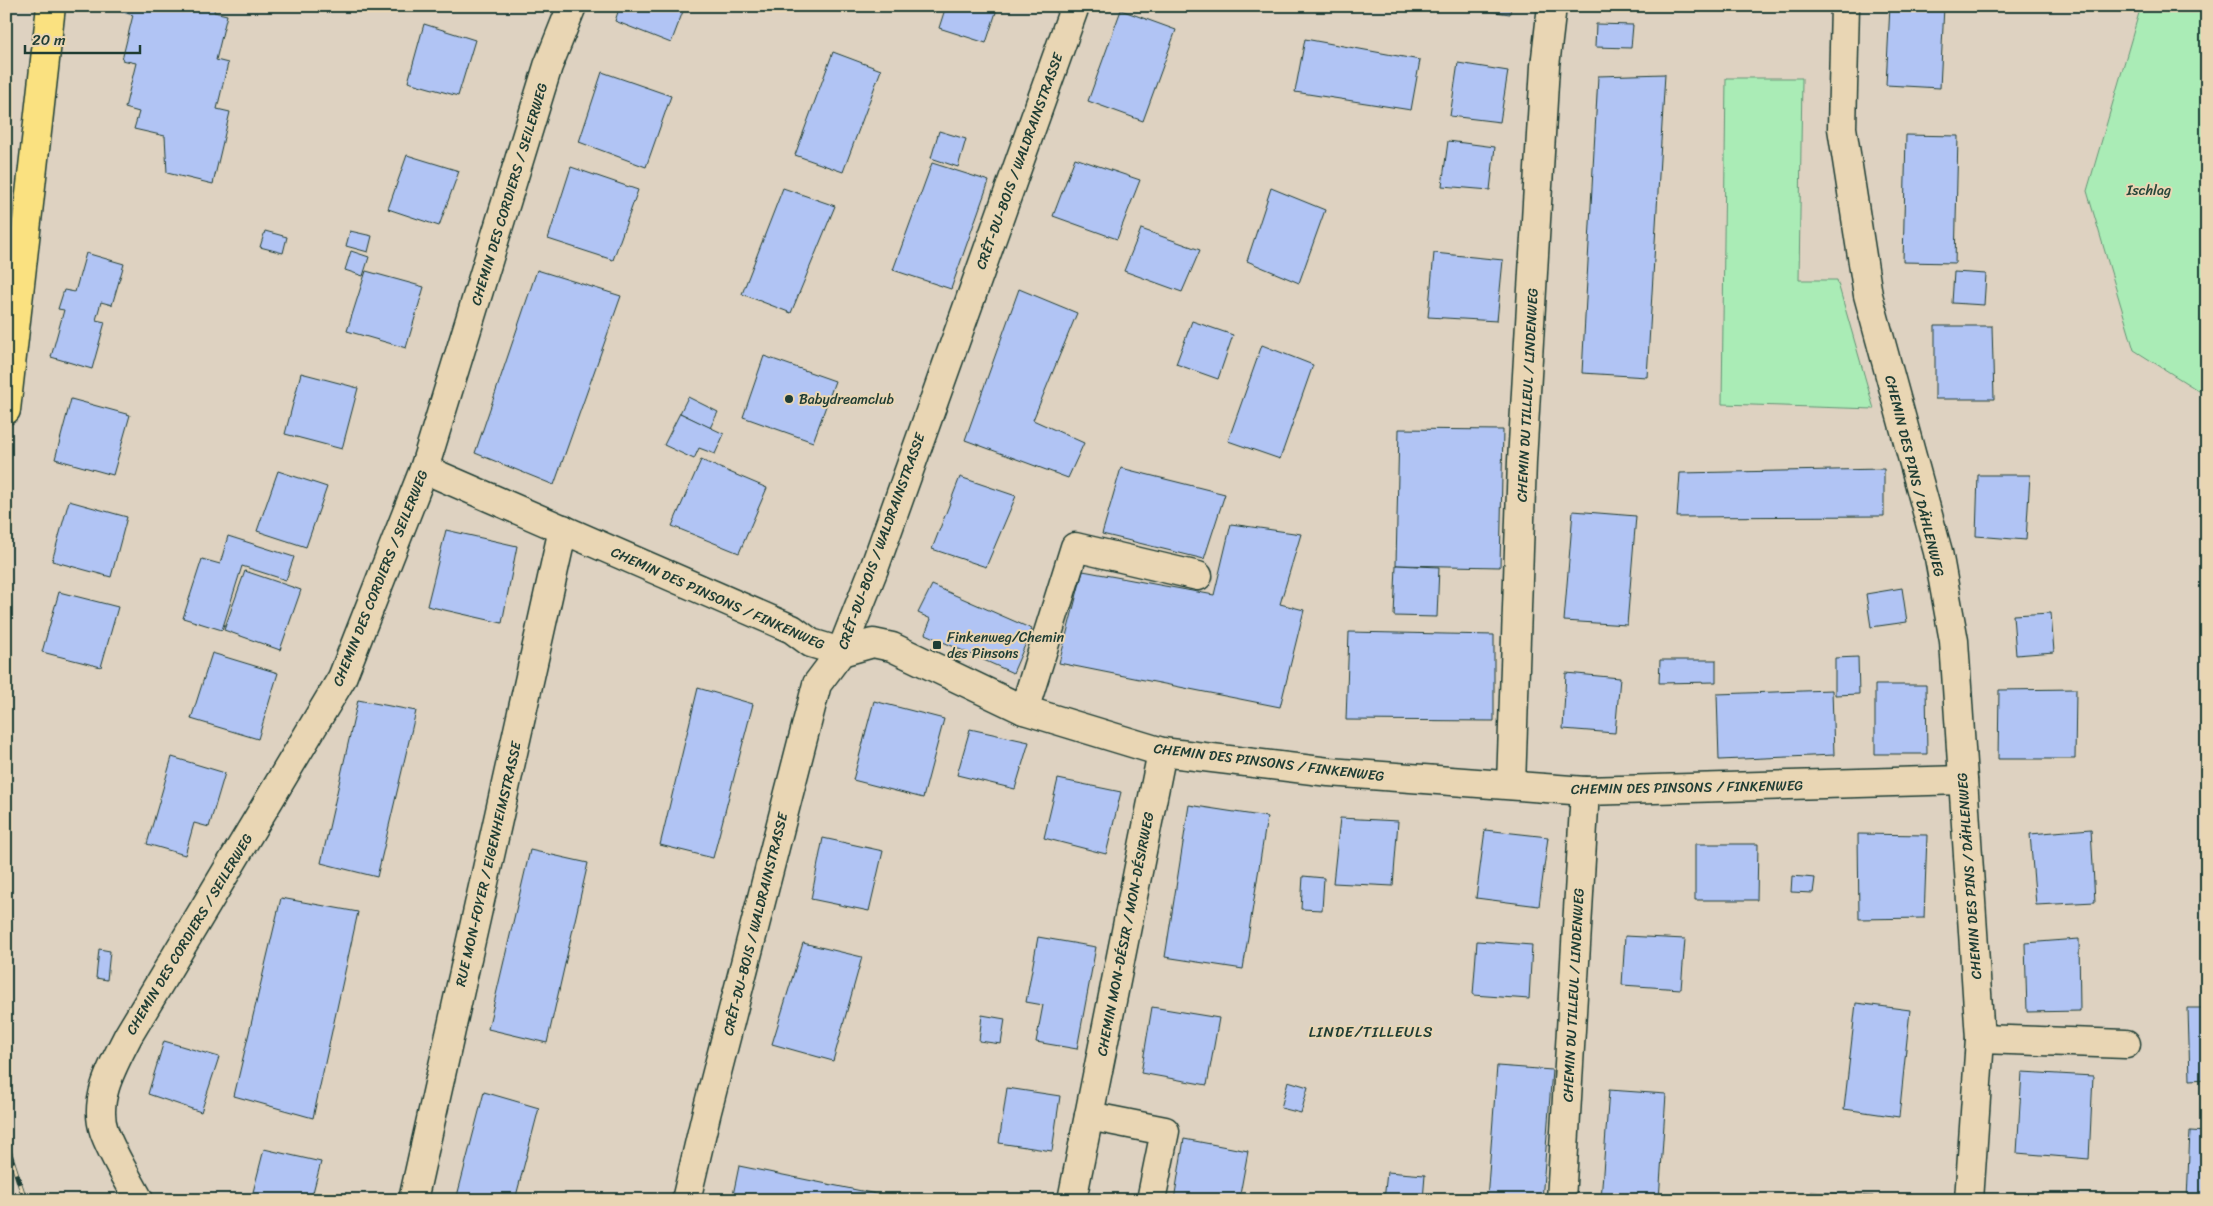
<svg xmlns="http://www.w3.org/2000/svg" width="2213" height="1206" font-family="Sriracha,sans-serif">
	<rect width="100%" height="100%" fill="#ded2c1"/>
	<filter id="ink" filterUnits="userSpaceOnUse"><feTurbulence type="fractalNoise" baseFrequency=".02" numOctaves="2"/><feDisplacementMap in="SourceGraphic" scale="10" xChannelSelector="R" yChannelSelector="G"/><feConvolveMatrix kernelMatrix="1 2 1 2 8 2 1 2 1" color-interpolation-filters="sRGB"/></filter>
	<g filter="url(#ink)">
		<g fill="#aaecb6" stroke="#649475">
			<polygon points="2141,6 2207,6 2207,396 2134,350 2087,191"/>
			<polygon points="1726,78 1802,78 1799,280 1837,280 1874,409 1722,404"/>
		</g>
		<g fill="#b1c4f4" stroke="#1f3d34">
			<polygon points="120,6 215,6 214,12 227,15 216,60 228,63 217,109 230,112 213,184 167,173 165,136 134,129 139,112 125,108 136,63 122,60 133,15 119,11"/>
			<polygon points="620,6 685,6 671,43 615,21"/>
			<polygon points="946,6 998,6 986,43 939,28"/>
			<polygon points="1452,6 1511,6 1510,14"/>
			<polygon points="1890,6 1944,6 1940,88 1886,85"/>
			<polygon points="1121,10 1176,30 1143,121 1088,101"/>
			<polygon points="424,24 475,40 458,96 408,82"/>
			<polygon points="1596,24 1633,25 1631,48 1595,47"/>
			<polygon points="1305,39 1420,60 1411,110 1295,92"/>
			<polygon points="833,52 881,70 843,172 795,155"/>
			<polygon points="1458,63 1508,71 1500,122 1450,116"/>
			<polygon points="602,72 671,96 646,167 579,142"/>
			<polygon points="1665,74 1647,377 1582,373 1598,76"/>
			<polygon points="939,131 966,139 958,167 931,158"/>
			<polygon points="1906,135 1958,136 1955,263 1903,262"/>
			<polygon points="1448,141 1495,147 1490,190 1442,186"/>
			<polygon points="407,155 459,171 439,226 388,209"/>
			<polygon points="1075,158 1140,180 1117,239 1053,216"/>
			<polygon points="932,163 989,181 951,289 893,270"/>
			<polygon points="571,167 638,190 613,260 548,239"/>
			<polygon points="783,188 835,206 791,313 742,294"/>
			<polygon points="1271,188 1325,210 1299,283 1247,261"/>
			<polygon points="1141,229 1200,250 1182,292 1124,271"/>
			<polygon points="265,231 287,237 283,253 260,247"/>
			<polygon points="350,231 372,236 368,252 346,246"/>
			<polygon points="351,251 369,257 363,276 345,270"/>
			<polygon points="86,253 124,264 112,305 101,302 96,320 105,322 92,369 51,357 64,310 58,309 64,290 75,292"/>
			<polygon points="1434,253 1503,260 1497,321 1428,317"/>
			<polygon points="537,270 621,296 554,485 475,453"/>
			<polygon points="366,271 424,287 406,348 347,331"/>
			<polygon points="1954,272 1986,274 1984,305 1952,303"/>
			<polygon points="1019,289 1077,313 1033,420 1084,443 1068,478 965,440"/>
			<polygon points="1192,321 1233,335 1218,379 1176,364"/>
			<polygon points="1935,326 1992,326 1994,399 1935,399"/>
			<polygon points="1262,345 1313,365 1280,459 1228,441"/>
			<polygon points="764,356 835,381 813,442 743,417"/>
			<polygon points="301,373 358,388 342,449 285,434"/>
			<polygon points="688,397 718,412 710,428 680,413"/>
			<polygon points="71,399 130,415 113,475 55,459"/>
			<polygon points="680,413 724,434 715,454 699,448 694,459 664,445"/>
			<polygon points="1399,429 1503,430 1500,567 1396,565"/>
			<polygon points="701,460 767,488 739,553 672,526"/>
			<polygon points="1121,468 1225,494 1204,559 1102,534"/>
			<polygon points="1884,469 1884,516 1677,517 1680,473"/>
			<polygon points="278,471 327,487 306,547 257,531"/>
			<polygon points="1978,475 2030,475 2026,540 1976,536"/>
			<polygon points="960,477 1016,496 986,567 932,549"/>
			<polygon points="69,501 127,517 111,577 52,561"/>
			<polygon points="1573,511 1636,516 1627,625 1564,621"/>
			<polygon points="1231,524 1301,534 1280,604 1304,610 1280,707 1059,663 1083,571 1214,595"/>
			<polygon points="446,530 517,546 502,623 427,606"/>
			<polygon points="228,536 294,557 286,580 242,566 222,630 183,618 202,559 220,564"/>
			<polygon points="1396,565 1439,567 1437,617 1394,616"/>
			<polygon points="245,571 301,590 280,650 224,630"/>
			<polygon points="932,585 1032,629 1013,673 925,634 931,619 918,613"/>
			<polygon points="1902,588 1907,622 1871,627 1866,594"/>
			<polygon points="59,592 118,607 101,667 42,652"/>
			<polygon points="2051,613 2054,652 2016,655 2013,615"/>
			<polygon points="1349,632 1494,635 1494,721 1346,720"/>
			<polygon points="212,653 278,673 258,739 191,719"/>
			<polygon points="1858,657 1859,694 1835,695 1835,658"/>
			<polygon points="1660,660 1716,660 1716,682 1659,683"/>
			<polygon points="1566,673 1620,678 1615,733 1563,729"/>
			<polygon points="1875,685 1926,685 1927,754 1875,754"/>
			<polygon points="698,688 753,704 713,858 660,845"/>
			<polygon points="2076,689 2075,759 1998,759 1999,690"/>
			<polygon points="1832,690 1834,755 1719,760 1717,694"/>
			<polygon points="358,700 416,711 377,877 321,863"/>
			<polygon points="874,701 944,719 923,798 853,780"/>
			<polygon points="970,729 1029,742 1015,789 957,775"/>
			<polygon points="172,757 225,773 209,827 194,823 185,855 147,844"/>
			<polygon points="1058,779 1121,792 1106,854 1044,838"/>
			<polygon points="1189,805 1267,817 1243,969 1165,957"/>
			<polygon points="1340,818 1398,821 1393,886 1333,883"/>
			<polygon points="2091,829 2095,902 2036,905 2030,834"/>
			<polygon points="1485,830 1548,837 1539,906 1476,898"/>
			<polygon points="1858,834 1927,835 1924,918 1859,919"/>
			<polygon points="823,838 883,851 869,911 811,899"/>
			<polygon points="1695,844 1758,844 1757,900 1695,900"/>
			<polygon points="530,850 588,863 547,1043 488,1029"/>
			<polygon points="1303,876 1324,878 1322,910 1301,909"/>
			<polygon points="1792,876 1815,878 1813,893 1791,892"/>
			<polygon points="281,898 358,912 313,1118 234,1096"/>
			<polygon points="1625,936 1685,939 1681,989 1622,985"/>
			<polygon points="1038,937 1096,947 1077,1049 1036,1042 1043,1005 1026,1002"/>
			<polygon points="2079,939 2080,1011 2027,1012 2025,943"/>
			<polygon points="1477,941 1532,945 1529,999 1473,995"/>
			<polygon points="803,943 862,957 833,1061 772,1044"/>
			<polygon points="99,949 110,951 107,980 96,978"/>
			<polygon points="1856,1003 1910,1010 1899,1117 1844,1109"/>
			<polygon points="1152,1007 1219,1018 1207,1085 1141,1073"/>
			<polygon points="2188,1008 2207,1008 2207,1079 2190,1080"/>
			<polygon points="982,1015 1005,1019 1001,1044 979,1041"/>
			<polygon points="164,1041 219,1057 201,1112 148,1094"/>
			<polygon points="1497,1066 1552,1070 1542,1200 1487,1200"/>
			<polygon points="2022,1072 2093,1076 2089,1159 2017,1153"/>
			<polygon points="1288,1081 1308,1087 1301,1113 1281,1108"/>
			<polygon points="1007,1088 1060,1096 1052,1151 999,1143"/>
			<polygon points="1609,1090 1666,1094 1659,1200 1601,1200"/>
			<polygon points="484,1092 539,1108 515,1200 456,1200"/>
			<polygon points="2190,1131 2207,1132 2207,1200 2187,1199"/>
			<polygon points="1184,1139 1248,1151 1239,1200 1174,1200"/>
			<polygon points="264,1149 321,1162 311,1200 251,1200"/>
			<polygon points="739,1166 891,1197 891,1200 732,1200"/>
			<polygon points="1387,1172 1425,1175 1423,1200 1384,1200"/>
			<polygon points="1811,1192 1873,1196 1873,1200 1810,1200"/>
			<polygon points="2026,1194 2082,1200 2025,1200"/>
		</g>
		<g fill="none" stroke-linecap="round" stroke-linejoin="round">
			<defs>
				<g id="minor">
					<polyline points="1845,6 1842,128 1868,295 1938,552 1954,641 1980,1039 1969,1200"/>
					<polyline points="424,469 792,629 811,643 841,652 873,643 892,647 1024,710 1162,752 1329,772 1585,791 1963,780"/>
					<polyline points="1024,710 1075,547 1198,576"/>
					<polyline points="1511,785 1522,461 1545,66 1552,6"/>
					<polyline points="1980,1039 2126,1044"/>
					<polyline points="1089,1116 1165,1131 1151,1200"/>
					<path d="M 139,1200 C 128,1179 111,1152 104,1131 C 93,1099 114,1064 128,1036 L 342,678 L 424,469 L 548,66 L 572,6"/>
					<polyline points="413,1200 563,529"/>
					<polyline points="686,1200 706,1115 817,684 841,652 875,566 1075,6"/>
					<polyline points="1072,1200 1162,752"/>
					<polyline points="1561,1200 1585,791"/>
				</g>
				<polyline id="major" points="6,410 51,6"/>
			</defs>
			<use href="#minor" stroke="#1f3d34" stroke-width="31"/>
			<use href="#major" stroke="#1f3d34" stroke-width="31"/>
			<use href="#minor" stroke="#e9d6b4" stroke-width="28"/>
			<use href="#major" stroke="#fae180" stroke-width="28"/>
			<defs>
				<polyline id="rail" points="6,1142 25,1200"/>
			</defs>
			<use href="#rail" stroke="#1f3d34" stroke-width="5.5"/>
			<use href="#rail" stroke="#e9d6b4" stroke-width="4" stroke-dasharray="11" stroke-linecap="butt"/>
		</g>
	</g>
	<g fill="#1f3d34" stroke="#e9d6b4" stroke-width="2">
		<circle cx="789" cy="399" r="5"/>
		<rect x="932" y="640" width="10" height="10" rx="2.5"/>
	</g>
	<g text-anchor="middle" stroke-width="4" stroke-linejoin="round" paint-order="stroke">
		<g font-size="14" fill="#1f3d34" stroke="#e9d6b4">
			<text transform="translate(1019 161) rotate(-70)" y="5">CRÊT-DU-BOIS / WALDRAINSTRASSE</text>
			<text transform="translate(509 194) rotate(-73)" y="5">CHEMIN DES CORDIERS / SEILERWEG</text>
			<text transform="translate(1527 395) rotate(-87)" y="5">CHEMIN DU TILLEUL / LINDENWEG</text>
			<text transform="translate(1915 476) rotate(76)" y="5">CHEMIN DES PINS / DÄHLENWEG</text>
			<text transform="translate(881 541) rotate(-70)" y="5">CRÊT-DU-BOIS / WALDRAINSTRASSE</text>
			<text transform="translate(380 578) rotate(-68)" y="5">CHEMIN DES CORDIERS / SEILERWEG</text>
			<text transform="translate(718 598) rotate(24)" y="5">CHEMIN DES PINSONS / FINKENWEG</text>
			<text transform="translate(1269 762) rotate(7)" y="5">CHEMIN DES PINSONS / FINKENWEG</text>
			<text transform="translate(1687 787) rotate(-1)" y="5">CHEMIN DES PINSONS / FINKENWEG</text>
			<text transform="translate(488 864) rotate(-77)" y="5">RUE MON-FOYER / EIGENHEIMSTRASSE</text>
			<text transform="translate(1969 876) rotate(-94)" y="5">CHEMIN DES PINS / DÄHLENWEG</text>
			<text transform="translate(755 924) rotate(-76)" y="5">CRÊT-DU-BOIS / WALDRAINSTRASSE</text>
			<text transform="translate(189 934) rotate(-59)" y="5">CHEMIN DES CORDIERS / SEILERWEG</text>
			<text transform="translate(1125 934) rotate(-79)" y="5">CHEMIN MON-DÉSIR / MON-DÉSIRWEG</text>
			<text transform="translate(1573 995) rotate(-87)" y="5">CHEMIN DU TILLEUL / LINDENWEG</text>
		</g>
		<g font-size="14" fill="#26463a" stroke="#e9d6b4">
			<text x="2149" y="195">Ischlag</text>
		</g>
		<g font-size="14" fill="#1f3d34" stroke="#e9d6b4" text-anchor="start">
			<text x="799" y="404">Babydreamclub</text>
			<text x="947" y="642">Finkenweg/Chemin<tspan x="947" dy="16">des Pinsons</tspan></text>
		</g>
		<g font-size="15" letter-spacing="1" fill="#1f3d34" stroke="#e9d6b4">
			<text x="1371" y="1037">LINDE/TILLEULS</text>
		</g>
	</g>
	<rect width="2213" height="1206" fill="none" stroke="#e9d6b4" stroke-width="25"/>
	<rect x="12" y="12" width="2188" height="1181" fill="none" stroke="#1f3d34" stroke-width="2" filter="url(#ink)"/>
	<path d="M25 45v8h115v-8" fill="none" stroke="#1f3d34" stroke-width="2.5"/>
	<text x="32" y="45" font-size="15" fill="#1f3d34" stroke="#e9d6b4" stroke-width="4" paint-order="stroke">20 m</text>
</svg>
